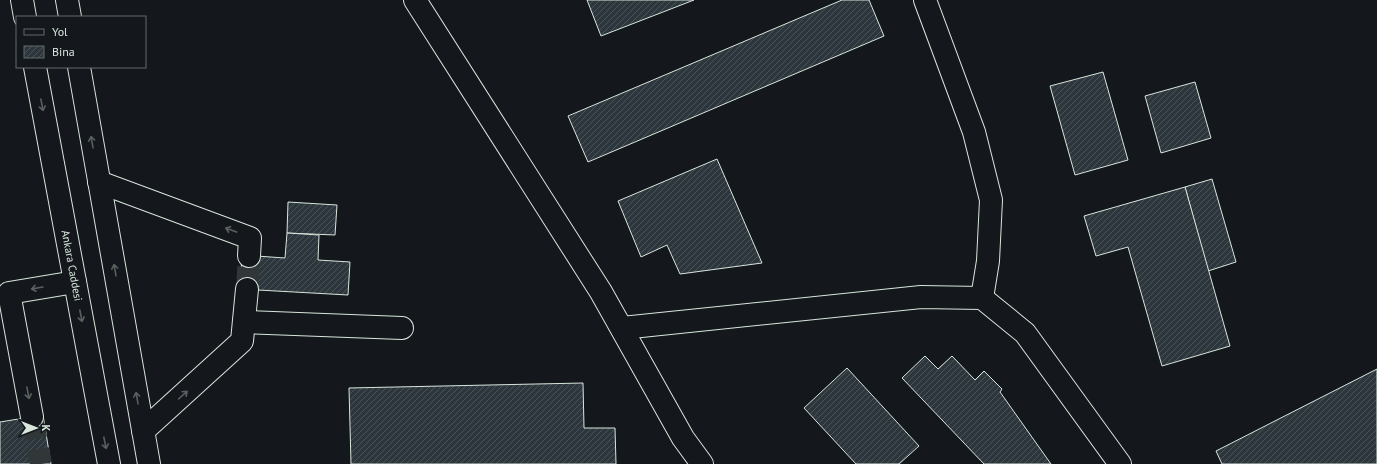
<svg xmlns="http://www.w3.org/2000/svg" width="1377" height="464" font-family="'PT Sans',sans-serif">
	<defs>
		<pattern id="building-hatch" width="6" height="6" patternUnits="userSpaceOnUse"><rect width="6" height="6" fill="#2c363c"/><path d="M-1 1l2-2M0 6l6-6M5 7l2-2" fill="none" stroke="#4a5358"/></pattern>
	</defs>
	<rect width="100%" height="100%" fill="#14181c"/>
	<g fill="url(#building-hatch)" stroke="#d8e6dc">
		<polygon points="587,0 694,0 601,36"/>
		<polygon points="842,0 869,0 884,36 588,162 568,116"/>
		<polygon points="1103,72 1128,160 1075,175 1050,86"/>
		<polygon points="1195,82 1211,138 1161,153 1145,96"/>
		<polygon points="717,159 762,263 680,274 667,245 641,257 618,201"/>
		<polygon points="1212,179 1236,262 1208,271 1185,187"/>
		<polygon points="1185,187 1230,346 1162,366 1128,247 1096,256 1084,216"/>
		<polygon points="288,202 337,205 335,235 287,233"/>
		<polygon points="287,233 319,235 318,260 350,262 348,295 240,289 242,255 285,258"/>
		<polygon points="925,356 938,369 952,356 975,380 984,371 1002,389 1000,392 1051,464 984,464 902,378"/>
		<polygon points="847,368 919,446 899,464 856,464 804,408"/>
		<polygon points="1377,369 1377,464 1222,464 1216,451"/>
		<polygon points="583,383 584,428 615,428 616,464 351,464 349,388"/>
		<polygon points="43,415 51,464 0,464 0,422"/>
	</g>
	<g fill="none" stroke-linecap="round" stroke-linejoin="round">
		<g stroke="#313739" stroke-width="22" stroke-dasharray="22 11" stroke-linecap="butt">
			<polyline points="247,289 249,256"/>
			<polyline points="32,417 41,464"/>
		</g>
		<defs>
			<g id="minor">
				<polyline points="415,0 601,292 683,438 702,464"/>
				<polyline points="925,0 974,132 991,200 988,261 982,298"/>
				<polyline points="99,182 250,238 249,256"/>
				<polyline points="244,322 402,328"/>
				<polyline points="622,328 921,297 982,298 1025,333 1120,464"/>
				<polyline points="32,417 9,293 75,282"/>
				<polyline points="143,431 242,341 247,289"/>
			</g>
			<g id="highway">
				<polyline points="22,0 25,17"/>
				<polyline points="67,0 70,17"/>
				<path id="s1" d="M 35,67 L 109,464"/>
				<polyline points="79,67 149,464"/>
			</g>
		</defs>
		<use href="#minor" stroke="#d8e6dc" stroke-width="24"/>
		<use href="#highway" stroke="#d8e6dc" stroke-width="24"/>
		<use href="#minor" stroke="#14181c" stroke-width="22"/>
		<use href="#highway" stroke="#14181c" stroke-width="22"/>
	</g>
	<defs><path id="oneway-shaft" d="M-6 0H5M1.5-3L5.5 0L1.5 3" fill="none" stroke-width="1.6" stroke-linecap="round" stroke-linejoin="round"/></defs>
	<g stroke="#59605f">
		<use href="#oneway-shaft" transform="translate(42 105) rotate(79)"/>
		<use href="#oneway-shaft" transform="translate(92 142) rotate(-100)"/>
		<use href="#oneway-shaft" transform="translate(231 230) rotate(-160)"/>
		<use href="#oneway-shaft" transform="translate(115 270) rotate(-100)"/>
		<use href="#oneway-shaft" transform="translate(37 288) rotate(170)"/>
		<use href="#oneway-shaft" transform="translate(81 316) rotate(79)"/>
		<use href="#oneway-shaft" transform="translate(28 393) rotate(79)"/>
		<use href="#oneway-shaft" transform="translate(183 395) rotate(-42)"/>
		<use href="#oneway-shaft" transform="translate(137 398) rotate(-100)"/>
		<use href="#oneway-shaft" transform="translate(105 443) rotate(79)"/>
	</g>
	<g text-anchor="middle" stroke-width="3" stroke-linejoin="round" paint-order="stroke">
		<g font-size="11" fill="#d8e6dc" stroke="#14181c">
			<text dy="4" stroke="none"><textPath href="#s1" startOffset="202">Ankara Caddesi</textPath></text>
		</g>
	</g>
	<rect x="16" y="16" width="130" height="52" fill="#14181c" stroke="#626a69"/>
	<rect x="24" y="29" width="20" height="6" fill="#14181c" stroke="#626a69"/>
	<text x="52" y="36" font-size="12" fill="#d8e6dc">Yol</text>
	<rect x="24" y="46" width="20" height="12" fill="url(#building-hatch)" stroke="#626a69"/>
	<text x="52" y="56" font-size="12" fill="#d8e6dc">Bina</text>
	<g transform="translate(36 428) rotate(90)" stroke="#14181c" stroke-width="3" paint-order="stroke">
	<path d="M0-3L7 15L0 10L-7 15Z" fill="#d8e6dc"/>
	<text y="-6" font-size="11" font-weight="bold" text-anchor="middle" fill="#d8e6dc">K</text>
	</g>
</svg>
